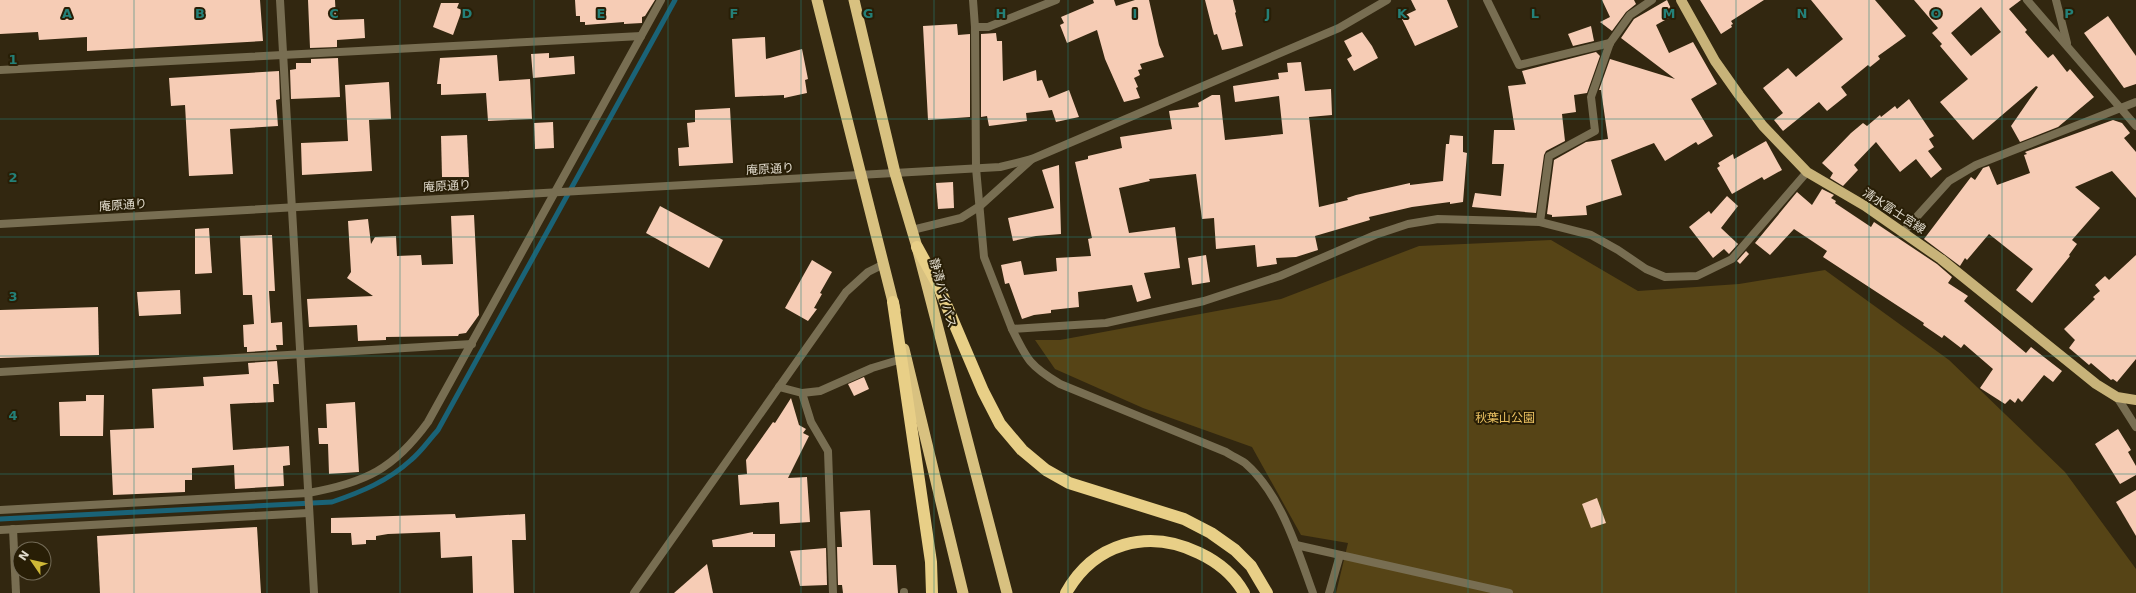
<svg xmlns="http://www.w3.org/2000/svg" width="2136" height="593" font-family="'DejaVu Sans','Noto Sans JP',sans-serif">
	<rect width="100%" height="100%" fill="#322710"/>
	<polygon fill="#564416" points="1551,240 1638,291 1739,284 1825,270 1949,360 2065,472 2136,569 2136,593 1336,593 1348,543 1301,535 1252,447 1143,408 1055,369 1035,340 1060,340 1281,299 1419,246"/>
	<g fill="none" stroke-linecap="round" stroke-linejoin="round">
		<path stroke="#1a6377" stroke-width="5" d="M 0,519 L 332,502 C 361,492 388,481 411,460 C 421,452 429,440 438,430 L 675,0"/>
	</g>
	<g fill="#f6ccb5" fill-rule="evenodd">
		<polygon points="0,0 260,0 263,41 87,51 87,37 39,40 38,32 0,34"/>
		<polygon points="308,0 335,0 336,20 364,19 365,38 337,40 337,47 310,48"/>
		<polygon points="575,0 655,0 645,16 642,17 642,23 624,24 624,22 585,25 585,22 580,22 580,16 576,16"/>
		<polygon points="1093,0 1114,0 1116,6 1135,0 1149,0 1159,45 1164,57 1140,64 1142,69 1138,70 1140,75 1134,78 1138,87 1136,88 1140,98 1124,102 1105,59 1097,30 1067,43 1060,25 1064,23 1061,17 1094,3"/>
		<polygon points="1205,0 1233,0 1236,12 1235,13 1243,46 1222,50 1217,34 1214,35"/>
		<polygon points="1411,0 1447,0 1458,27 1415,46 1401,17 1416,10"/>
		<polygon points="1602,0 1634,0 1636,4 1626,12 1612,31 1600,22 1610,17"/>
		<polygon points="1667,0 1674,15 1656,25 1669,53 1693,42 1717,84 1691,99 1713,136 1698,145 1696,142 1665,161 1654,143 1611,160 1622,195 1586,206 1587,215 1552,217 1552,215 1547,214 1554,160 1586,142 1608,139 1601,90 1599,90 1610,59 1675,79 1621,38 1634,19"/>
		<polygon points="1700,0 1764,0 1731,21 1733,24 1731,25 1732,27 1721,34"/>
		<polygon points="1811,0 1875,0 1906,36 1878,56 1880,59 1870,67 1868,65 1841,87 1847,95 1827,111 1819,102 1783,131 1774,120 1783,113 1763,88 1788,68 1796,77 1843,39"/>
		<path d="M 1914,0 L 2021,0 L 2009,9 L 2027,30 L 2025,32 L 2048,58 L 2053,54 L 2067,72 L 2070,69 L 2094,97 L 2058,127 L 2020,142 L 2011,126 L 2038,87 L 2036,86 L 1973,140 L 1940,102 L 1968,79 L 1940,46 L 1942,44 L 1932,33 L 1938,28 ZM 1981,7 L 2001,32 L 1971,56 L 1951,33 Z"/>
		<polygon points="441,3 459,3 457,8 462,10 453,35 433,27"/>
		<polygon points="2108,16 2136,56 2136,84 2124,88 2084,33"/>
		<polygon points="957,24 958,35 970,34 970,117 928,120 923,26"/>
		<polygon points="1591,26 1594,41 1573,46 1568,34"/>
		<polygon points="1362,32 1372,46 1378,58 1354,71 1347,59 1352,56 1344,41"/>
		<polygon points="996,33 997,41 1002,41 1003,81 1036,70 1037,81 1042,80 1049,98 1069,90 1079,117 1056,122 1052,110 1026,113 1027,121 989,126 987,116 981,117 981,34"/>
		<polygon points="765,37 766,59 802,49 808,79 805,80 807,93 784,98 784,95 735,97 732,39"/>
		<polygon points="1596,52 1600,56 1587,93 1574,95 1576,112 1562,114 1565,141 1546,151 1544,155 1536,213 1472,207 1475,193 1501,196 1504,164 1492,164 1494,130 1515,130 1508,86 1526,84 1522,71"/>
		<polygon points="549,53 549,58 574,56 575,74 533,78 531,54"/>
		<polygon points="497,55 499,81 530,79 532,119 488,121 486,93 441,95 441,84 437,84 440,58"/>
		<polygon points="338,58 340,97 291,99 290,70 296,69 296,63 311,63 311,59"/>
		<polygon points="1301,62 1305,91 1331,89 1332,115 1309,117 1319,207 1348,200 1347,198 1356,195 1410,183 1410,185 1443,181 1446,144 1449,144 1450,135 1463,136 1463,152 1467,153 1463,202 1450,204 1450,202 1412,207 1369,217 1370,220 1315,236 1318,250 1296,257 1276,258 1277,264 1257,267 1255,245 1216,249 1214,218 1202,219 1196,174 1149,179 1150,181 1119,188 1129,233 1175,227 1180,268 1144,273 1151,298 1137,302 1132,285 1078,292 1079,307 1051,310 1051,313 1034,315 1022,319 1009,283 1005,284 1001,265 1021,261 1024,275 1057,271 1056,258 1091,256 1088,239 1092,238 1075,162 1088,159 1088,156 1122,148 1120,137 1172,129 1169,111 1199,107 1198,103 1212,95 1220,95 1225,140 1283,134 1279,96 1235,102 1233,86 1279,79 1278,73 1288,72 1287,63"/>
		<polygon points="279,71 280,99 276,100 278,126 230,129 233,174 189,176 185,105 171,106 169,78"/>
		<polygon points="389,82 391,119 369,120 372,171 302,175 301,143 348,141 345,85"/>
		<polygon points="1909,99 1934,136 1929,139 1934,147 1928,151 1942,169 1931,178 1916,159 1900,172 1876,142 1854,165 1858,170 1843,186 1830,178 1833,173 1822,163 1851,133 1863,123 1867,126 1880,115 1881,117 1895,106 1897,109"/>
		<polygon points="730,108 733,163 679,166 678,148 689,147 687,123 695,122 695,110"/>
		<polygon points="2113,120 2122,123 2130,133 2124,138 2136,152 2136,198 2112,171 2075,187 2100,208 2072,240 2077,244 2069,255 2070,256 2032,303 2016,290 2033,269 1989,234 1967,260 1965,258 1960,266 1924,239 1971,177 1975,180 1983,168 1989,166 1997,185 2030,173 2024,155 2027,154 2025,152"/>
		<polygon points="553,122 554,148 535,149 534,123"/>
		<polygon points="467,135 469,177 442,177 441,136"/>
		<polygon points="1766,141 1782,170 1764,180 1762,177 1732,194 1717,168 1720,166 1718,163 1733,154 1734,159"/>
		<polygon points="1059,165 1061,234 1036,236 1013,241 1008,218 1054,208 1042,170"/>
		<polygon points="953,182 954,208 938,209 936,183"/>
		<polygon points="1822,189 1834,195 1831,198 1836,201 1835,203 1871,227 1874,222 1937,264 1952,277 1948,283 1968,296 1964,301 2026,353 2031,347 2062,371 2053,382 2044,375 2022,402 2018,398 2015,403 2010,399 2005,404 1980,388 1993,369 1964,344 1961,348 1944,335 1942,338 1923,325 1924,323 1823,257 1827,251 1794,229 1770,255 1755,243 1797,192 1812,205"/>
		<polygon points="1727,196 1738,206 1721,228 1738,244 1729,254 1724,249 1713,258 1689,227 1709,211 1711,214"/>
		<polygon points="660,206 723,240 709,268 646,233"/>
		<polygon points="474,215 479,315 466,333 459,334 458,336 386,337 386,340 358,341 357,325 309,327 307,299 373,296 347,278 351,272 348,221 368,219 371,244 375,237 396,236 397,256 421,255 422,265 453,264 451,216"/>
		<polygon points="209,228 212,273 195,274 195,229"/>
		<polygon points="272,235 275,291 269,291 271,323 282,322 283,345 276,345 277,350 247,352 247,347 244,347 243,325 254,324 252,295 243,295 240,236"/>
		<polygon points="1746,251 1749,254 1740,264 1737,261"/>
		<polygon points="1206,255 1210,282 1192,285 1188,258"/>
		<polygon points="2136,255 2136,359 2117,382 2113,379 2111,380 2091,363 2089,365 2069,348 2075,340 2064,329 2095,299 2093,297 2100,291 2095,285 2105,276 2109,280"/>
		<polygon points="812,260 832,272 820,293 822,294 814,308 817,309 808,321 785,308"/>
		<polygon points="180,290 181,314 139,316 137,292"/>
		<polygon points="98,307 99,355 0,358 0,310"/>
		<polygon points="277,361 279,384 273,384 274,402 230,404 233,450 289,446 290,465 283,466 284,486 235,489 234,465 192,468 192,480 185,480 185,492 113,495 110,430 154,428 152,389 204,386 203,377 249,374 248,363"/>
		<polygon points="864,377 869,389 854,396 848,384"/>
		<polygon points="86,395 104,395 103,436 60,436 59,402 86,401"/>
		<polygon points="791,398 799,425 806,429 803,433 809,436 788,478 807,477 810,522 780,524 779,502 740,505 738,475 747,474 746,460 773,422 775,423"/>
		<polygon points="355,402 359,472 329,474 328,444 319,444 318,428 327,428 326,404"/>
		<polygon points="2118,429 2131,450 2128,452 2136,466 2136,475 2120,484 2095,444"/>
		<polygon points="2136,490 2136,536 2116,502"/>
		<polygon points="1597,498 1606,523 1591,528 1582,504"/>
		<polygon points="870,510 873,565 896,565 898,593 843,593 842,585 838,585 837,547 842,547 840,512"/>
		<polygon points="455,514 456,518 525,514 526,540 512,540 514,593 473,593 472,556 441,558 440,532 388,534 376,536 376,540 366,540 366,544 352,545 351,533 331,533 331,518"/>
		<polygon points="257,527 261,593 100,593 97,536"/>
		<polygon points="753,532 753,534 775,534 775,547 713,547 712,540"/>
		<polygon points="826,548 827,585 800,586 790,551"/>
		<polygon points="707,564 713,593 674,593"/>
	</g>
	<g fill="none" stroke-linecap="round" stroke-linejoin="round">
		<g stroke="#786e52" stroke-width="8">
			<polyline points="280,0 314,593"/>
			<polyline points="973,0 975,27 976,168 984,257 1012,329 1106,323 1204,301 1280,276 1375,235 1408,224 1438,219 1540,222 1591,235 1618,250 1646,269 1665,277 1697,276 1732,259 1807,172"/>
			<polyline points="1487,0 1519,65 1610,43"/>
			<polyline points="2027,0 2136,126"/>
			<polyline points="2056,0 2067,43"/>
			<polyline points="975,27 988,27 1056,0"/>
			<polyline points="0,70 641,36"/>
			<polyline points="1540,222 1549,156 1595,131 1591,97 1610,43 1630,15 1652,0"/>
			<polyline points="912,230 961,218 980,206 1032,159"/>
			<polyline points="1903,232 1949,181 1976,165 2136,102"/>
			<path d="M 1012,329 C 1027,360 1030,366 1060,384 L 1226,452 C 1232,456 1239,459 1245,463 C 1281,494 1297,549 1313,593"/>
			<polyline points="0,372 472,344"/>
			<polyline points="779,387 802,393 811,422 828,451 833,593"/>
			<polyline points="802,393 820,391 872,368 905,358"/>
			<path d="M 0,510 L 308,493 C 365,483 394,469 428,422 L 661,0"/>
			<polyline points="13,529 16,593"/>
			<polyline points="0,530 308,513"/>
			<polyline points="1296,545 1509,593"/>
			<polyline points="634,593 846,292 868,272 884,264"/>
			<polyline points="904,593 904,592"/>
			<polyline points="1329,593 1340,555"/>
		</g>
		<g stroke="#786e52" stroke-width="8">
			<polyline points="0,224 1000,167 1032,159 1339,28 1387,0"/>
			<polyline points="2117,397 2136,427"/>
		</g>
		<polyline stroke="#c8b379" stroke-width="10" points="1681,0 1715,61 1739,95 1763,126 1807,172 1865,206 1941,259 2096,384 2117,397 2136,400"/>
		<g stroke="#d8c180" stroke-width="11">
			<polyline points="817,0 895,310"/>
			<polyline points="854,0 895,173 917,247 1007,593"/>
			<polyline points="904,349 963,593"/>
		</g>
		<g stroke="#e8cf87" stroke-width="12">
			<polyline points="917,247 937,283 983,391 1000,424 1022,450 1046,470 1069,483 1184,519 1211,533 1235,550 1251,566 1267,593"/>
			<polyline points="893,302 931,562 932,593"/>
			<path d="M 1066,593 C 1094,543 1148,528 1199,553 C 1218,562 1234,575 1244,593"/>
		</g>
	</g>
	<path fill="none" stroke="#248078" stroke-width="1" stroke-opacity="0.55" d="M 134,0 L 134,593M 267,0 L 267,593M 400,0 L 400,593M 534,0 L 534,593M 668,0 L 668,593M 801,0 L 801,593M 934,0 L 934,593M 1068,0 L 1068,593M 1202,0 L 1202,593M 1335,0 L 1335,593M 1468,0 L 1468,593M 1602,0 L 1602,593M 1736,0 L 1736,593M 1869,0 L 1869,593M 2002,0 L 2002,593M 0,119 L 2136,119M 0,237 L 2136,237M 0,356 L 2136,356M 0,474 L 2136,474"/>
	<g text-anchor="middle" stroke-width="4" stroke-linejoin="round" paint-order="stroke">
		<g font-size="12" fill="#e1dbcd" stroke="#281e06">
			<text transform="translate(770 169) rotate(-3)" y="4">庵原通り</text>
			<text transform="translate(447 186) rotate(-3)" y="4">庵原通り</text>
			<text transform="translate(123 205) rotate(-4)" y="4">庵原通り</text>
			<text transform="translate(1894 211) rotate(33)" y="4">清水富士宮線</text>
			<text transform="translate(943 293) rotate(75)" y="4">静清バイパス</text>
		</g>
		<g font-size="12" fill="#edc362" stroke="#281e06">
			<text x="1505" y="422">秋葉山公園</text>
		</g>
	</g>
	<g font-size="13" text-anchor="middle" font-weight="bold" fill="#248078" stroke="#281e06" stroke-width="4" stroke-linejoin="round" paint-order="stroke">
		<text x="67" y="18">A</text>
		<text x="200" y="18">B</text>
		<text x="334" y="18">C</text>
		<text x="467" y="18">D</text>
		<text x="601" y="18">E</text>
		<text x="734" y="18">F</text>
		<text x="868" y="18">G</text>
		<text x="1001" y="18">H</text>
		<text x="1135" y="18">I</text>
		<text x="1268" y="18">J</text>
		<text x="1402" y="18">K</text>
		<text x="1535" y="18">L</text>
		<text x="1669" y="18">M</text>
		<text x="1802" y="18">N</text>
		<text x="1936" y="18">O</text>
		<text x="2069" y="18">P</text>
		<text x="13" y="64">1</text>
		<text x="13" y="182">2</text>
		<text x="13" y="301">3</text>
		<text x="13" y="420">4</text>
	</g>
	<g transform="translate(32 561) rotate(304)"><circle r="19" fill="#281e06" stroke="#726a56"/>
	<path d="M0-3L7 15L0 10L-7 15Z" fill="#cfb837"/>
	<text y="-6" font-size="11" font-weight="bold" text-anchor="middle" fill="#e1dbcd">N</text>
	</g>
</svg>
